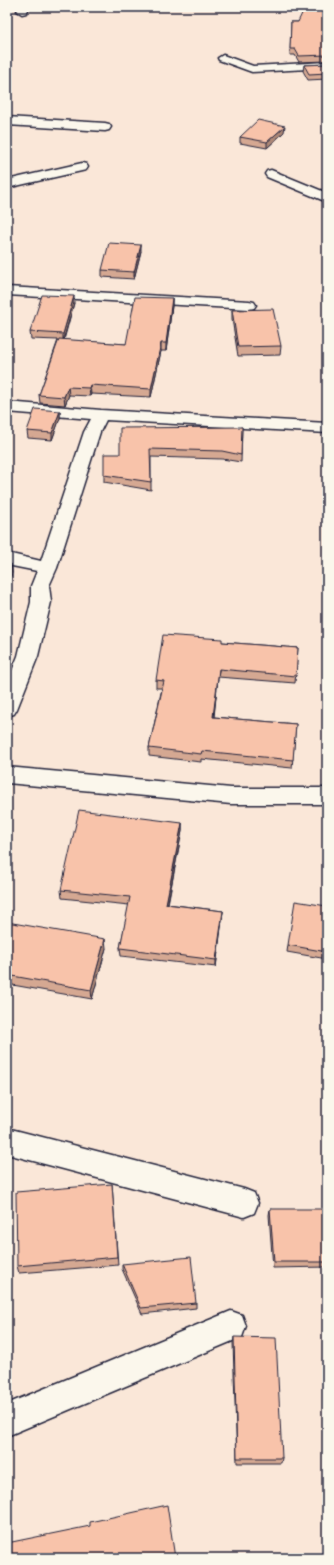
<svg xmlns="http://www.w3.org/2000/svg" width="334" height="1565" font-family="Dekko,sans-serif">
	<rect width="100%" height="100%" fill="#fae7d8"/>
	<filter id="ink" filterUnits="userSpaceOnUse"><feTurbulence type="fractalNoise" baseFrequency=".025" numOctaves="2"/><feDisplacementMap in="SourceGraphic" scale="8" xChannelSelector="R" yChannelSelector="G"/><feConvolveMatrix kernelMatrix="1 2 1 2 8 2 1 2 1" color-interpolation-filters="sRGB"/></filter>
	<g filter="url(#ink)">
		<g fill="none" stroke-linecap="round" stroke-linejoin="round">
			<defs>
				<g id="minor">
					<polygon points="20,7 30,7 26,13 22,14 17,11"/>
					<polygon points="223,55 253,66 327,62 327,68 252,72 219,60 218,58"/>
					<polygon points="7,117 105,123 109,124 111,127 109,130 105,131 7,125"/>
					<polygon points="82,163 86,164 88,167 86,170 7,188 7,180"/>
					<polygon points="271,170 327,193 327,202 267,177 265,174 267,171"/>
					<polygon points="7,287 249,301 254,302 256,305 254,308 249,309 7,295"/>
					<polygon points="7,402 101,410 327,423 327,433 106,420 100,432 57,568 49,586 51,602 38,656 17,709 14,714 7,716 7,683 18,656 31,602 31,586 37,571 7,565 7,553 41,561 84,432 91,419 7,412"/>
					<polygon points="7,767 231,788 327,788 327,804 231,804 7,783"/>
					<polygon points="7,1128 244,1189 254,1193 258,1203 254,1213 244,1217 7,1154"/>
					<polygon points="231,1311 242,1315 246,1326 242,1337 7,1436 7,1404"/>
				</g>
			</defs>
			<use href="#minor" stroke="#22223b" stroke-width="3"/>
			<use href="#minor" fill="#fbf7ec" fill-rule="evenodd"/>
		</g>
		<g fill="#d5a892" stroke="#22223b">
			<polygon points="327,7 327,61 299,62 295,55 290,55 291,22 298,22"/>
			<polygon points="327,64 327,79 308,80 303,71 304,65"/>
			<polygon points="284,132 267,148 240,143 240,137"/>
			<polygon points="141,251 134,279 102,277 102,270"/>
			<polygon points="172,298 172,306 166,351 161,351 151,397 91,394 90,396 69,395 65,405 40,403 39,395 58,340 31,339 30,332 74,303 64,340 126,344"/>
			<polygon points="232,310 281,346 280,355 238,356 232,319"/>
			<polygon points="60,411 60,418 52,440 28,438 27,431"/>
			<polygon points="242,427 241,462 222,459 151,457 151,490 104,482 104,475 120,454"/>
			<polygon points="222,642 298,648 295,683 218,677 214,717 296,724 292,768 201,759 201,762 149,756 149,748 162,688 156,688 156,680"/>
			<polygon points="182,823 182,831 168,904 223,911 216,967 121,956 120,948 129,905 62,898 61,890"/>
			<polygon points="327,906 327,959 287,952 288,945"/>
			<polygon points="7,922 106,948 92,999 7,984"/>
			<polygon points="112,1184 118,1265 19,1273 17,1266"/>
			<polygon points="270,1209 327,1222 327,1267 273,1268 269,1215"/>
			<polygon points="122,1264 196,1303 196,1308 142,1314 122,1269"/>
			<polygon points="234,1337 282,1458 281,1463 237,1463 233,1343"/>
			<polygon points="327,1541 327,1558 326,1558"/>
		</g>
		<g fill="#ae8877" stroke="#22223b">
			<polygon points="285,126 284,132 267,148 267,142"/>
			<polygon points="141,245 141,251 134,279 134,272"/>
			<polygon points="74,296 74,303 63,341 63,334"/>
			<polygon points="172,298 172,306 166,351 166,343"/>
			<polygon points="161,343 161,351 151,397 151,389"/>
			<polygon points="90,385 91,394 90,396 89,388"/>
			<polygon points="68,387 69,395 65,405 64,397"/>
			<polygon points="60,411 60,418 52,440 52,433"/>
			<polygon points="11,564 12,573 7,590 7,577"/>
			<polygon points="219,669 218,677 213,724 213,717"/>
			<polygon points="182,823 182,831 166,912 166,904"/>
			<polygon points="223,911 216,967 216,960"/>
			<polygon points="105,939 106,948 92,999 91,990"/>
		</g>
		<g fill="#f8c3aa" stroke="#22223b">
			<polygon points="305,7 327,7 327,55 299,56 295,49 290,49 291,22 298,22"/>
			<polygon points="327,64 327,73 309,74 304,65"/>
			<polygon points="258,120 285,126 267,142 240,137"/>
			<polygon points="109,243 141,245 134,272 102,270"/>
			<polygon points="42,295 74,296 63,334 30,332"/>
			<polygon points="135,297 172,298 166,343 161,343 151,389 90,385 89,388 68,387 64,397 39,395 59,339 126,344"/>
			<polygon points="273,309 281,346 238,347 232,310"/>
			<polygon points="35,409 60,411 52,433 27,431"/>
			<polygon points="242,427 241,455 222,451 150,449 151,482 104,475 104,454 120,454 120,428"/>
			<polygon points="7,564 11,564 7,577"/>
			<polygon points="163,635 222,639 222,642 298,648 296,676 219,669 213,717 296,724 293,760 202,751 201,754 149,748 164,681 156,680"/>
			<polygon points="79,810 182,823 166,904 223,911 216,960 120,948 130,897 61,890"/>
			<polygon points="295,901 327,906 327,952 288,945"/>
			<polygon points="7,922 105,939 91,990 7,975"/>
			<polygon points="112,1184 117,1257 17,1266 16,1192"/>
			<polygon points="270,1209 326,1209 327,1222 327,1262 274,1262"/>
			<polygon points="191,1257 196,1303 141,1308 122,1264"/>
			<polygon points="234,1337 276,1338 282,1458 237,1458"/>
			<polygon points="167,1505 175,1558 7,1558 7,1543 90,1526 90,1522"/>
		</g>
	</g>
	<rect width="334" height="1565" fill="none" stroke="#fbf7ec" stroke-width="24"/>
	<rect x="12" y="12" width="310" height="1541" fill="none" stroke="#22223b" stroke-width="1.5" filter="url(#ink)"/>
</svg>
